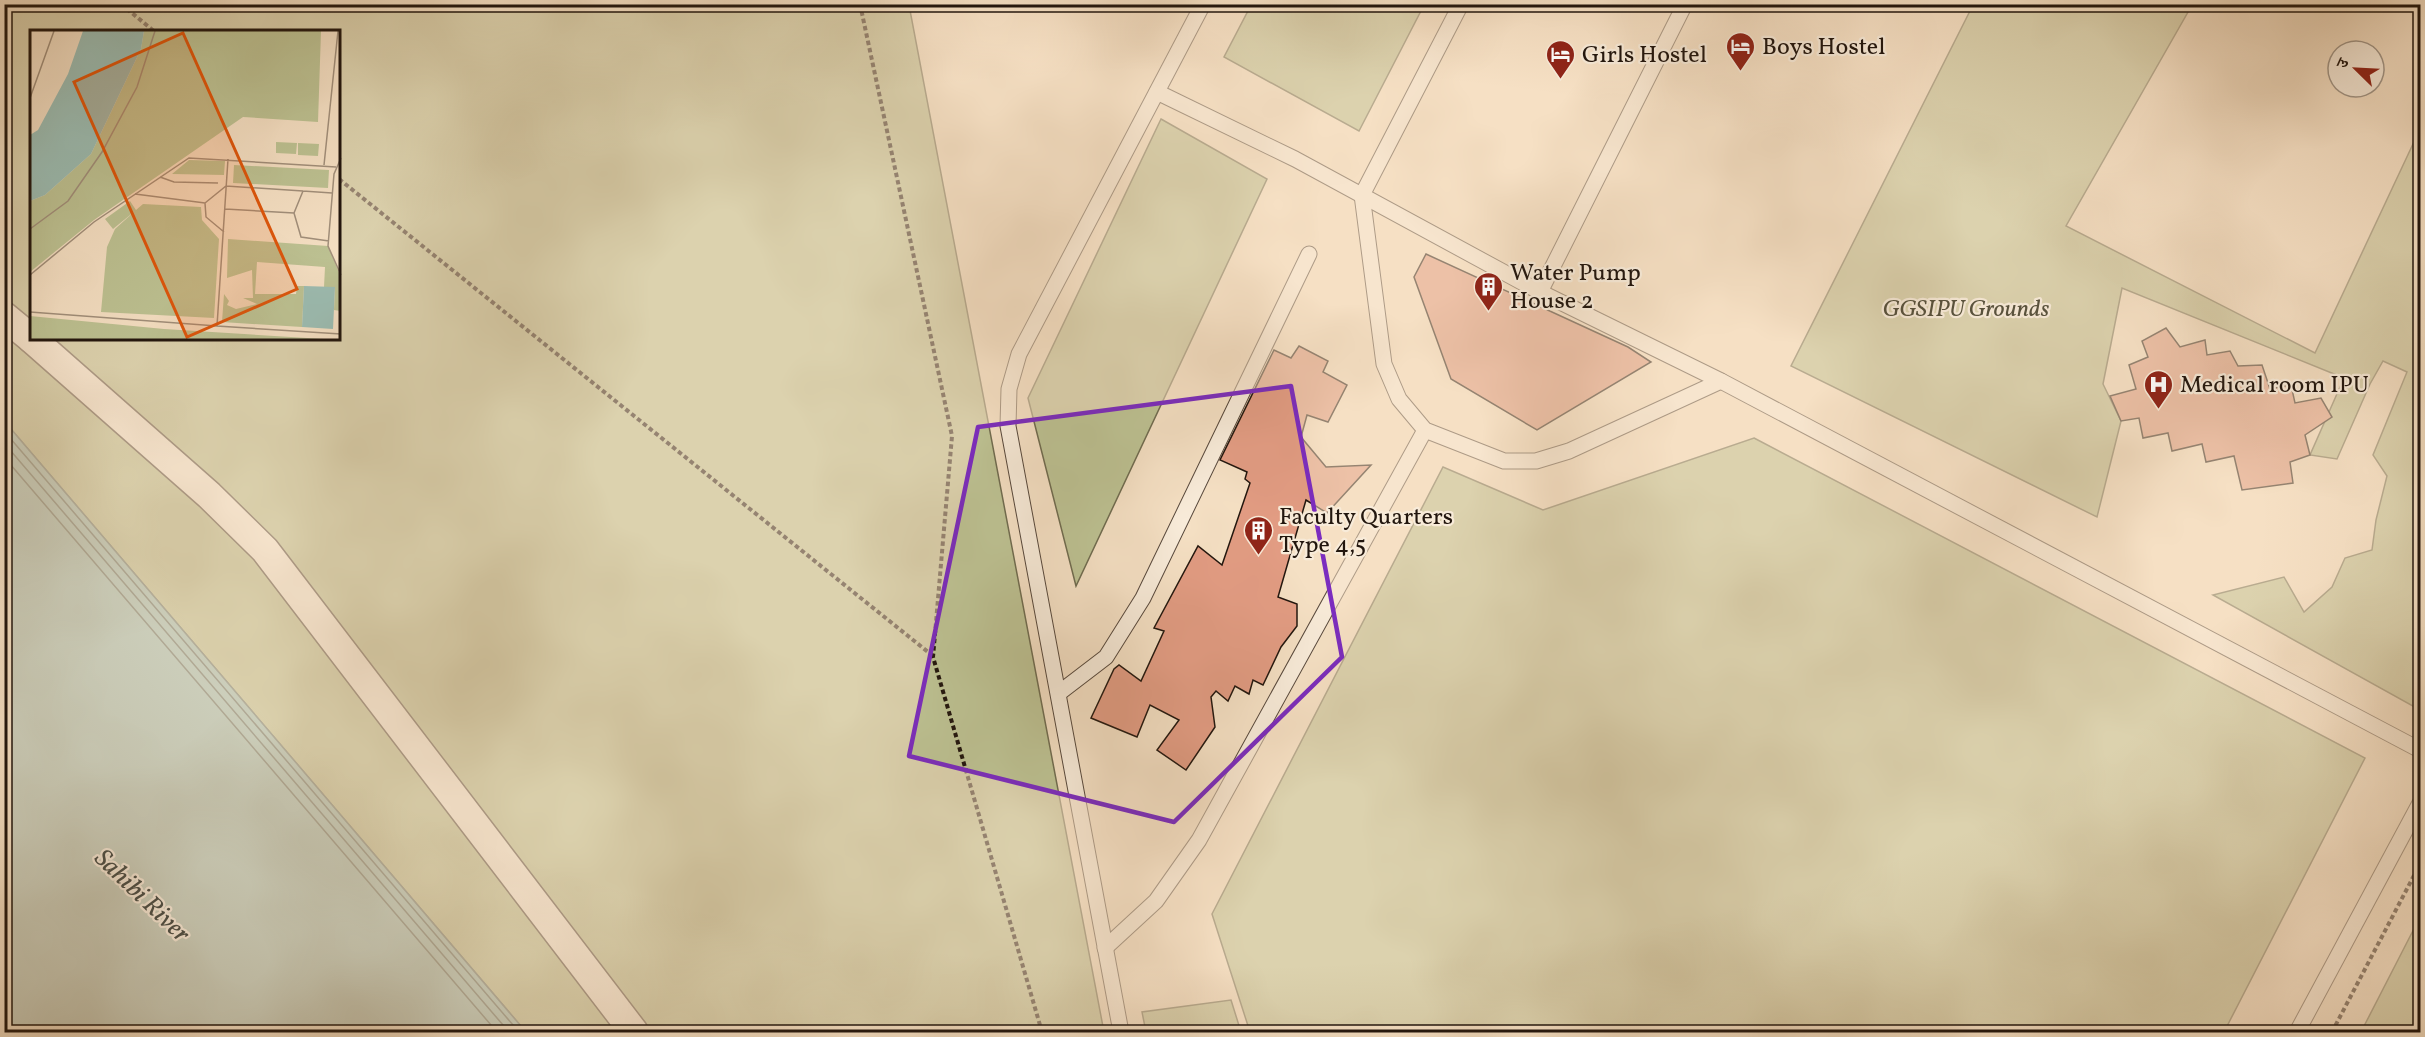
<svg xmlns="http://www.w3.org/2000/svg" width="2425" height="1037" font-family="Vollkorn,'Noto Serif Devanagari',serif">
	<rect width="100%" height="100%" fill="#f5e0c4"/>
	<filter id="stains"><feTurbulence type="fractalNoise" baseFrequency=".00333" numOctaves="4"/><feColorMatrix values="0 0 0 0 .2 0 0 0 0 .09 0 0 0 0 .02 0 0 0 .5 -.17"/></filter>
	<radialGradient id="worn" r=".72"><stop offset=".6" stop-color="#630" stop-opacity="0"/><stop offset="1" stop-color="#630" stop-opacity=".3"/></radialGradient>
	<g fill="#bdc293" stroke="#706c50" stroke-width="1.5" fill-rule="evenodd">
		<path d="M 4,5 L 909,5 L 1104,1032 L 526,1032 L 5,422 ZM 32,32 L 339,32 L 339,339 L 32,339 Z"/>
		<polygon points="1251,5 1251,4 1424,5 1359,131 1224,57"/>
		<polygon points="1973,5 2192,5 2066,226 2315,353 2420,129 2420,710 2213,595 2284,577 2304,612 2332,587 2345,558 2372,550 2376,520 2387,476 2373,455 2407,372 2383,361 2370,384 2337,459 2310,455 2344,378 2122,288 2103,384 2121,421 2097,517 1791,366"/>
		<polygon points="1161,119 1267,179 1076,586 1028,398"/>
		<polygon points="1754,438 2365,758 2224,1032 1250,1032 1212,914 1443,467 1543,510"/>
		<polygon points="2420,917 2420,1032 2361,1032"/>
		<polygon points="1231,1000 1241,1032 1146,1032 1142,1012"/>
	</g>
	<polygon fill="#9cbdb3" stroke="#6b7a71" stroke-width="1.5" points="4,422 5,422 526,1032 5,1032"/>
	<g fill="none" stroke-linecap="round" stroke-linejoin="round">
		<g stroke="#5f6a60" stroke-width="1.5">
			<polyline points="4,431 519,1032"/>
			<polyline points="4,443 509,1032"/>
			<polyline points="4,457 497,1032"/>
		</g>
	</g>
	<g fill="#e29c83" stroke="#22160e" stroke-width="1.5">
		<polygon points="1426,254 1628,347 1651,362 1537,430 1451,379 1414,277"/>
		<polygon points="2166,328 2180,347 2205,340 2207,355 2230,351 2238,366 2262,365 2270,389 2291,385 2295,403 2321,398 2332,417 2305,435 2310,455 2290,462 2293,483 2242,490 2234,456 2206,462 2202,444 2172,451 2168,433 2143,438 2139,418 2121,421 2110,396 2136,389 2129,365 2148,357 2142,341"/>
		<polygon points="1299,346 1328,361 1323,372 1347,385 1328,422 1307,415 1301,437 1326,467 1371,465 1327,513 1306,500 1278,597 1297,604 1297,626 1281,647 1263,685 1253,680 1249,694 1235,686 1228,701 1216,691 1211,697 1215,727 1186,770 1157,750 1179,720 1150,705 1137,737 1091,718 1114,669 1119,665 1141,681 1164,631 1154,628 1198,546 1222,565 1250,483 1245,479 1247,472 1220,460 1274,350 1291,358"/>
	</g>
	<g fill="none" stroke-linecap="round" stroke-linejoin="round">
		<defs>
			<g id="lane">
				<polyline points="1461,4 1362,195 1384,364 1399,399 1425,430 1504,461 1536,461 1569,451 1721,381"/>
				<polyline points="1157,92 1295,159 1540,292 1721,381 2420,750"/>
				<polyline points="1540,292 1685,4"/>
				<polyline points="1059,693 1106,657 1143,598 1309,254"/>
				<polyline points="1105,948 1156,901 1199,840 1425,430"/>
				<polyline points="1121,1032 1008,426 1009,389 1019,354 1203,4"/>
				<polyline points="2297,1032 2420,803"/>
			</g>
			<g id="street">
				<polyline points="4,316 32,339"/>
				<polyline points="32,339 209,495 265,550 634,1032"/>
			</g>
		</defs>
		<use href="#lane" stroke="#57483c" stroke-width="17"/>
		<use href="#street" stroke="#57483c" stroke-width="31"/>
		<g stroke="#22160e" stroke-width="4" stroke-dasharray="4.5 3" stroke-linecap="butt">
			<polyline points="121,4 155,32"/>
			<polyline points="860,4 952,436 933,657 1042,1032"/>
			<polyline points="339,179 933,656"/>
			<polyline points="2332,1032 2420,864"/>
		</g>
		<use href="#lane" stroke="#f8ebd9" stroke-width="15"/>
		<use href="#street" stroke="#f8ebd9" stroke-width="28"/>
	</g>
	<path d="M0 0H2425V1037H0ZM 1291,386 L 1342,657 L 1174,822 L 909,756 L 978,427 Z" fill="#f5e0c4" fill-opacity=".55" fill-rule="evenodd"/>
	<path fill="none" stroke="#7b2cbf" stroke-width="4.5" stroke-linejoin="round" d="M 1291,386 L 1342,657 L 1174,822 L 909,756 L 978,427 Z"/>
	<defs>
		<symbol id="hotel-pin" viewBox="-11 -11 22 30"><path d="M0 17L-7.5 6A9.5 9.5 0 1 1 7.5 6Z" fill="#8f2418" stroke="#f8ebd9"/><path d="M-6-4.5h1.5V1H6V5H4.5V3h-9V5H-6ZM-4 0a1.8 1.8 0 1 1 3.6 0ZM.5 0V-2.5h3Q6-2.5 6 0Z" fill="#fff"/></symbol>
		<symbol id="building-pin" viewBox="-11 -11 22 30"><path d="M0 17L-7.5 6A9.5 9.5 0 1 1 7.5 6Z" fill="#8f2418" stroke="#f8ebd9"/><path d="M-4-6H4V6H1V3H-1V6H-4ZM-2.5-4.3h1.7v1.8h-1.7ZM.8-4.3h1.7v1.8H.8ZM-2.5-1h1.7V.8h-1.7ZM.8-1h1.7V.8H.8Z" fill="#fff"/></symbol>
		<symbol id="hospital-pin" viewBox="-11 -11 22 30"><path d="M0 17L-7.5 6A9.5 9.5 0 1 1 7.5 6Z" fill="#8f2418" stroke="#f8ebd9"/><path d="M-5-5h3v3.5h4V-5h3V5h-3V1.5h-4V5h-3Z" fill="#fff"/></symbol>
	</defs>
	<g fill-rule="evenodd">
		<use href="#hotel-pin" x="1724" y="30" width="33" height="45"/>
		<use href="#hotel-pin" x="1544" y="38" width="33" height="45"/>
		<use href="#building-pin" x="1472" y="270" width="33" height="45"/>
		<use href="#hospital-pin" x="2142" y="368" width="33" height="45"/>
		<use href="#building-pin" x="1242" y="514" width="33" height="45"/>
	</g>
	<g text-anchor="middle" stroke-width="4.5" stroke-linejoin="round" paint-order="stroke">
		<g font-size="24" fill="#22160e" stroke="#f8ebd9" text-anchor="start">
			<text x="1762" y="54">Boys Hostel</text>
			<text x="1582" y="62">Girls Hostel</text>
			<text x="1510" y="280">Water Pump<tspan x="1510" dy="28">House 2</tspan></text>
			<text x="2180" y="392">Medical room IPU</text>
			<text x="1279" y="524">Faculty Quarters<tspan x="1279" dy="28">Type 4,5</tspan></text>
		</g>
		<g font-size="24" font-style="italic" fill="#58523d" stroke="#f8ebd9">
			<text x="1966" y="316">GGSIPU Grounds</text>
		</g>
		<g font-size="26" font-style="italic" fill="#4d5048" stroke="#f8ebd9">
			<text transform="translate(143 895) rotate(44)" y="9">Sahibi River</text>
		</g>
	</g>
	<g transform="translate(30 30)">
		<rect width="310" height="310" fill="#f5e0c4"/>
		<path d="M 114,1 L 291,1 L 288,92 L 213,87 L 64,190 L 0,242 L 0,171 L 15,165 L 61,124 L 111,19 ZM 246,112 L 267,113 L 266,124 L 246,123 ZM 268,113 L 289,114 L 288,126 L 268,125 ZM 159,130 L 195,131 L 194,145 L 142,144 ZM 204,135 L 299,140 L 298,158 L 203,153 ZM 100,171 L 106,180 L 113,174 L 171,177 L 172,190 L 189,209 L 184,288 L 71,282 L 77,217 L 85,199 L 105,181 L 83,199 L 75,189 ZM 198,209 L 298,216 L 310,245 L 310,281 L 304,280 L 305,257 L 294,257 L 295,237 L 227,232 L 225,264 L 266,264 L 267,256 L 274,256 L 272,297 L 192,292 L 194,264 L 199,271 L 197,275 L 206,279 L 227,274 L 213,268 L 223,268 L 222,240 L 197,248 ZM 0,286 L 134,299 L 310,310 L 0,310 Z" fill="#bdc293"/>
		<path d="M 53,1 L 114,1 L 111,19 L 61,124 L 15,165 L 0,171 L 0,105 L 8,100 L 38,44 ZM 274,256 L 305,257 L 303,299 L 272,297 Z" fill="#9cbdb3"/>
		<path fill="none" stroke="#a18f7b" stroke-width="1.5" d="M 0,68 L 24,1M 311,128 L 304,144 L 298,216 L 311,245M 198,129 L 187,296 L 311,304M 294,135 L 308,1M 130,147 L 144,152 L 188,153M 105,164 L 175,173M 195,179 L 264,183M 0,199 L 38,171 L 72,122 L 107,57 L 125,1M 194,202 L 176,187 L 175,173 L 196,156 L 273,161M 299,211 L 271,207 L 264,183 L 273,161 L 302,163M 0,245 L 64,192 L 159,128 L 306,137M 0,282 L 187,296"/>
		<path fill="#de560c" fill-opacity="0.15" stroke="#de560c" stroke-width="3" d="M 153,3 L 267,259 L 157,307 L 44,52 Z"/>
		<rect width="310" height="310" fill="none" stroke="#22160e" stroke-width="3"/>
	</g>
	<rect width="2425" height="1037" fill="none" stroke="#f5e0c4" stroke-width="24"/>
	<rect x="6" y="6" width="2413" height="1025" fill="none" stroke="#22160e" stroke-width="3"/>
	<rect x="12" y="12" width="2401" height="1013" fill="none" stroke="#22160e" stroke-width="1.5"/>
	<g transform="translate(2356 69) rotate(294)"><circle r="28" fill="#f8ebd9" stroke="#a29688" stroke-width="1.5"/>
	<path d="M0-4.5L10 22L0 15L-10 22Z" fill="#8f2418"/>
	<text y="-9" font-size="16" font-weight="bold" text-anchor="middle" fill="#22160e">उ</text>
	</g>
	<rect width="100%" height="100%" filter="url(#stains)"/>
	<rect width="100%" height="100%" fill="url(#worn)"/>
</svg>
